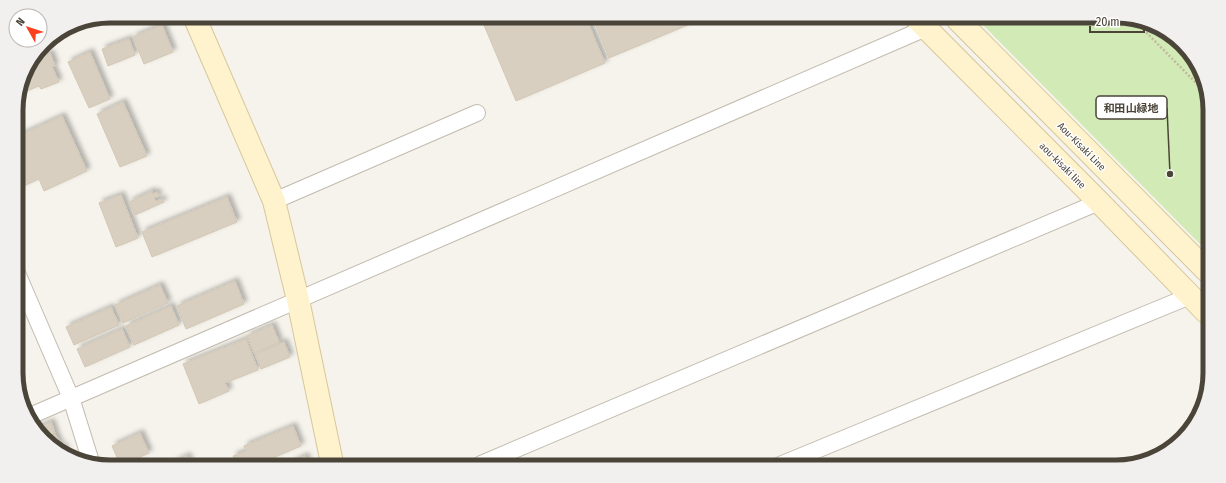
<svg xmlns="http://www.w3.org/2000/svg" width="1226" height="483" font-family="'Fira Sans Condensed','Noto Sans JP',sans-serif">
	<defs>
		<filter id="shadow"><feDropShadow dx="3.5" dy="-3.5" stdDeviation="2" flood-color="#0004"/></filter>
	</defs>
	<rect width="100%" height="100%" fill="#f6f3ec"/>
	<polygon fill="#d2eab5" points="978,20 1146,21 1190,53 1209,98 1207,251"/>
	<g fill="#d8cfc1" stroke="#d3c7b4" filter="url(#shadow)">
		<polygon points="481,18 586,18 605,63 516,101"/>
		<polygon points="593,18 702,19 609,58"/>
		<polygon points="162,25 173,52 144,64 133,37"/>
		<polygon points="129,39 135,55 108,66 102,49"/>
		<polygon points="90,52 110,99 89,108 68,62"/>
		<polygon points="50,53 55,66 52,67 59,82 41,89 39,86 24,92 21,86 26,69 33,60"/>
		<polygon points="123,102 147,156 120,167 97,114"/>
		<polygon points="62,116 87,171 44,191 39,179 17,189 16,137"/>
		<polygon points="152,191 153,194 157,192 159,196 154,198 156,201 162,199 164,202 135,215 129,202"/>
		<polygon points="121,195 138,238 116,247 99,203"/>
		<polygon points="227,197 237,222 152,257 142,232"/>
		<polygon points="235,281 244,304 186,329 177,306"/>
		<polygon points="160,285 168,303 123,323 115,305"/>
		<polygon points="171,306 179,325 134,345 126,326"/>
		<polygon points="111,307 119,325 74,345 66,327"/>
		<polygon points="272,325 279,342 254,353 247,336"/>
		<polygon points="122,329 130,347 85,367 77,349"/>
		<polygon points="246,339 258,370 225,383 229,391 199,404 183,364"/>
		<polygon points="284,342 290,357 261,369 255,354"/>
		<polygon points="51,422 55,433 44,438 39,435 36,428"/>
		<polygon points="293,426 301,446 261,463 236,463 233,456 246,451 244,446"/>
		<polygon points="140,433 149,453 129,462 119,462 112,446"/>
		<polygon points="55,434 61,447 63,446 67,453 45,438"/>
		<polygon points="187,456 190,462 173,462"/>
		<polygon points="305,456 308,463 290,463"/>
	</g>
	<g fill="none" stroke-linecap="round" stroke-linejoin="round">
		<defs>
			<g id="street">
				<polyline points="274,201 477,113"/>
				<polyline points="17,273 71,398 91,462"/>
				<polyline points="30,416 926,28"/>
				<polyline points="481,464 1099,202"/>
				<polyline points="780,465 1190,296"/>
			</g>
			<g id="secondary">
				<polyline points="194,16 274,201 298,300 332,463"/>
				<polyline points="918,20 1099,202 1206,312"/>
				<polyline points="958,20 1207,271"/>
			</g>
		</defs>
		<use href="#street" stroke="#c2bbae" stroke-width="18"/>
		<use href="#secondary" stroke="#d6c79b" stroke-width="24"/>
		<polyline stroke="#c4b79f" stroke-width="2.5" stroke-dasharray="2 2" stroke-linecap="butt" points="1135,21 1208,95"/>
		<use href="#street" stroke="#fff" stroke-width="16"/>
		<use href="#secondary" stroke="#fff3cd" stroke-width="22"/>
	</g>
	<g text-anchor="middle" stroke-width="3" stroke-linejoin="round" paint-order="stroke">
		<g font-size="10" fill="#4b4439" stroke="#fff">
			<text transform="translate(1082 146) rotate(45)" y="4">Aou-Kisaki Line</text>
			<text transform="translate(1063 165) rotate(45)" y="4">aou-kisaki line</text>
		</g>
	</g>
	<path d="M0 0H1226V483H0ZM110 23H1116A87 87 0 0 1 1203 110V373A87 87 0 0 1 1116 460H110A87 87 0 0 1 23 373V110A87 87 0 0 1 110 23Z" fill="#f1f0ef" fill-rule="evenodd"/>
	<path fill="none" stroke="#4b4439" stroke-width="5" d="M110 23H1116A87 87 0 0 1 1203 110V373A87 87 0 0 1 1116 460H110A87 87 0 0 1 23 373V110A87 87 0 0 1 110 23Z"/>
	<path fill="none" stroke="#4b4439" stroke-width="1.5" d="M1170 174L1167 108"/>
	<circle fill="#4b4439" stroke="#fff" stroke-width="1.5" cx="1170" cy="174" r="4"/>
	<rect fill="#fff" stroke="#4b4439" stroke-width="1.5" x="1096" y="96" width="71" height="23" rx="4"/>
	<g font-size="11" text-anchor="middle" font-weight="bold" fill="#4b4439">
		<text x="1131" y="112">和田山緑地</text>
	</g>
	<g transform="translate(28 28) rotate(309)"><circle r="19" fill="#ffffff" stroke="#b7b4b0"/>
	<path d="M0-3L7 15L0 10L-7 15Z" fill="#fc3f1d"/>
	<text y="-6" font-size="11" font-weight="bold" text-anchor="middle" fill="#4b4439">N</text>
	</g>
	<path d="M1090 26v6h54v-6" fill="none" stroke="#4b4439" stroke-width="2"/>
	<text x="1096" y="26" font-size="12" fill="#4b4439" stroke="#ffffff" stroke-width="3" paint-order="stroke">20 m</text>
</svg>
